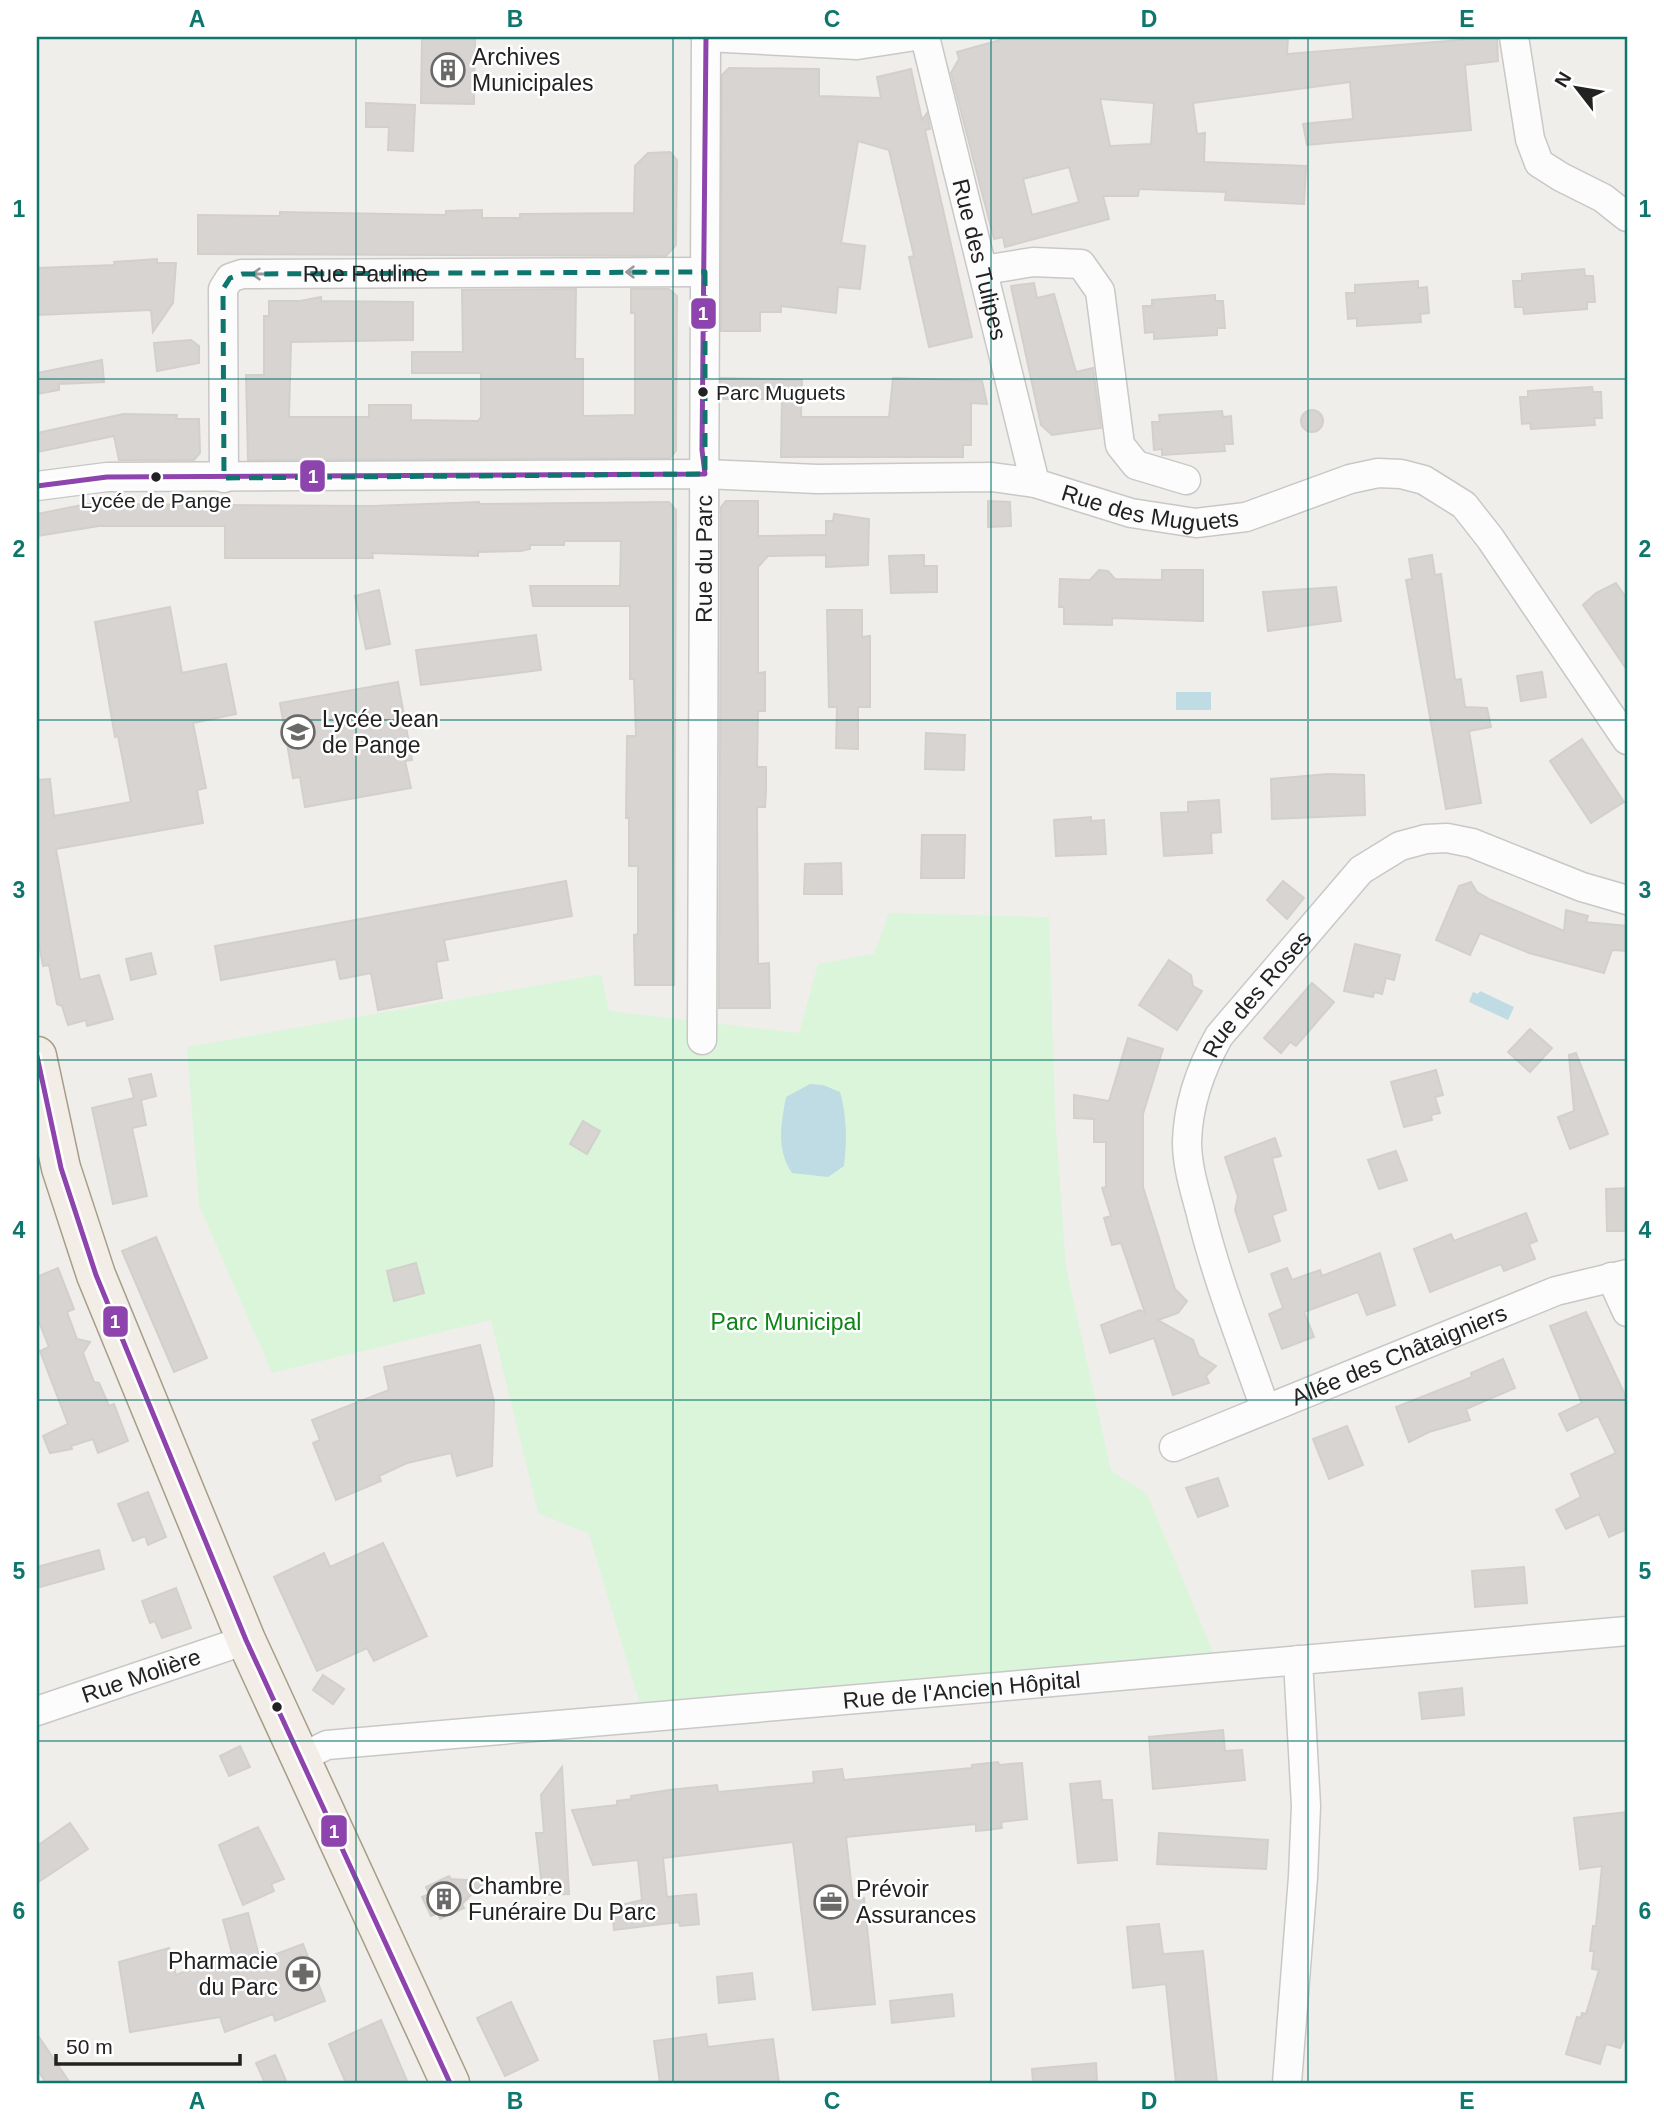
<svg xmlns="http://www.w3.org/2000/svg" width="1664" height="2120" font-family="Arial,sans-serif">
	<rect width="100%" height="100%" fill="#f0eeeb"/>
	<polygon fill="#daf5da" points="889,913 1049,917 1055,1113 1066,1267 1111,1471 1147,1494 1214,1654 640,1704 589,1534 538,1513 491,1320 272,1373 199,1205 187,1047 601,974 609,1011 799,1033 818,964 874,954"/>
	<g fill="#bfdbe3">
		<rect x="1176" y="692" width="35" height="18"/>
		<polygon points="1480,991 1514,1007 1508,1020 1469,1002 1473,992 1478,994"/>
		<path d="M 810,1084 L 823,1085 L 840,1092 C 847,1117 847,1140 844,1166 L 828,1177 L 792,1173 C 776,1149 781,1124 786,1097 Z"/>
	</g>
	<g fill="#d7d4d2" stroke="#d3d0cc" stroke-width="2" fill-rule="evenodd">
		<polygon points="422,37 475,37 474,104 421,103"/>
		<path d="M 1011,37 L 1288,37 L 1287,54 L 1497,37 L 1498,61 L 1465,65 L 1471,130 L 1307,145 L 1303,124 L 1353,119 L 1350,82 L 1193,103 L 1197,134 L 1205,133 L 1204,162 L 1306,166 L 1304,204 L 1225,200 L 1226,192 L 1139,189 L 1138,196 L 1103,196 L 1109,219 L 1005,247 L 1003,237 L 994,239 L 951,73 L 959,59 L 957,52 ZM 1100,99 L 1154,103 L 1151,144 L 1110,146 ZM 1069,167 L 1079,202 L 1032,215 L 1023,179 Z"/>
		<polygon points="729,68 819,69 819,96 881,98 877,77 911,69 922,120 927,113 930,129 925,130 972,337 929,347 909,257 914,256 889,150 858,141 841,243 865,246 860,289 838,287 836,313 781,306 781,312 760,312 760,331 721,331 722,75"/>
		<polygon points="366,103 415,105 413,151 388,150 389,127 366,127"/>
		<polygon points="670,152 677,160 676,245 666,256 198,254 198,215 280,216 280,212 446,215 446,211 482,210 482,218 520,218 520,214 634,213 635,166 648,153"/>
		<polygon points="157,259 157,263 176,263 173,303 153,332 151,310 37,315 37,268 115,265 114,262"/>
		<polygon points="1584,269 1585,276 1593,276 1595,302 1587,302 1587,309 1524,314 1523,307 1515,307 1513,281 1522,281 1522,274"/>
		<polygon points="1418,281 1418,288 1427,287 1429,313 1420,314 1421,322 1357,326 1357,318 1348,319 1346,293 1355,293 1355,285"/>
		<polygon points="1034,283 1037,298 1054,294 1076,372 1093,368 1101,428 1052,435 1041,425 1011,286"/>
		<polygon points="576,289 575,359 583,359 583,416 635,415 635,313 631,313 631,289 669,289 677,296 676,451 670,458 248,460 246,375 264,375 264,316 269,316 269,301 300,301 321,297 321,301 413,302 413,340 291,342 289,417 369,417 369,405 411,405 411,420 478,421 481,417 481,373 412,373 412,352 463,352 462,290"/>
		<polygon points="1215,295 1215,301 1223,301 1225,328 1217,328 1217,335 1154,339 1154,332 1145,333 1143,306 1152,306 1152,300"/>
		<polygon points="191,340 199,346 199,363 157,371 154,343"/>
		<polygon points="102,360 104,382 59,384 59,390 37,394 37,373"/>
		<polygon points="721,378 802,380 801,417 889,417 893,378 982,381 987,404 971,403 971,445 963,445 963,457 781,457 782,399 721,399"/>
		<polygon points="1592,387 1593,392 1601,392 1602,418 1594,418 1595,425 1531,429 1530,423 1522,424 1520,397 1528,397 1528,391"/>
		<circle cx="1312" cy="421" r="11"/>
		<polygon points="1222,411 1223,417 1231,416 1233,444 1224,444 1225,451 1162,455 1162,449 1154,450 1152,422 1160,422 1159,415"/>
		<polygon points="123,414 177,415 176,419 199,419 200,453 194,460 119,460 114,436 37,452 37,433"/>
		<polygon points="726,501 758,501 758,536 826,535 826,521 833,521 834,514 869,519 868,565 826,567 826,555 768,556 758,567 758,673 765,672 765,711 758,711 757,767 766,767 766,791 765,807 757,807 758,964 769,963 770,1008 719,1008 721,507"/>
		<polygon points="988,501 1010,502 1011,526 988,527"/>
		<polygon points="479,502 479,504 669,502 676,510 674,985 635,985 634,935 638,934 638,866 629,866 629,818 626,818 627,736 636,736 634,679 630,679 630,606 533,606 530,586 620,586 621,541 564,541 564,545 530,545 530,549 521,551 478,552 478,556 372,553 373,558 225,558 225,526 99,526 37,536 37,514 87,504 372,506"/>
		<polygon points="924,555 924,566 937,566 937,592 891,593 889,556"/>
		<polygon points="1432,555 1435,575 1441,574 1455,680 1461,679 1465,707 1487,708 1491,727 1469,731 1481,803 1446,809 1406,580 1412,579 1409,559"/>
		<polygon points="1099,570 1108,571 1115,579 1162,580 1162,570 1203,570 1203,621 1112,618 1112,625 1064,624 1064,607 1059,607 1060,579 1090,580"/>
		<polygon points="1616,583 1627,599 1627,670 1583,605 1596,593"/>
		<polygon points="1336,587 1341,621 1268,631 1263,592"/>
		<polygon points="379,590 390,644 366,649 355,596"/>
		<polygon points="170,607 182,673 226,664 236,714 193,723 206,788 197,790 203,823 56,849 80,980 99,975 113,1019 87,1026 86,1020 68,1025 62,1006 57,1004 49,965 43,966 37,932 37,780 50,779 54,816 131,802 118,736 115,737 95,622"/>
		<polygon points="827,610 862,610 862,637 870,636 870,707 858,707 858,749 836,748 837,707 829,707"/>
		<polygon points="536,635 541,670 421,685 416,650"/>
		<polygon points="1542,672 1546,697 1521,701 1517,676"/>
		<polygon points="398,682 412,760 405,761 411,788 305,807 300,777 293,778 280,703"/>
		<polygon points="926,733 965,735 964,770 925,769"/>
		<polygon points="1582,739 1624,802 1591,823 1550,761"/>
		<polygon points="1328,774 1364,775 1365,815 1272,819 1271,779"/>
		<polygon points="1219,800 1221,832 1211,833 1212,853 1164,856 1161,813 1188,812 1188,802"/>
		<polygon points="1091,817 1091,821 1104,820 1106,854 1056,856 1054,820"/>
		<polygon points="922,835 965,835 964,878 921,878"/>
		<polygon points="841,863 842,894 804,894 805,864"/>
		<polygon points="566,881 572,916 444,940 448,960 436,962 442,998 378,1010 371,973 340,979 336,959 221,980 215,946"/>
		<polygon points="1283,881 1304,898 1287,919 1267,900"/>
		<polygon points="1471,882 1477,892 1491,900 1564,931 1566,910 1588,916 1586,922 1627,926 1627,951 1612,950 1604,973 1529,953 1480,933 1470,955 1436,940 1459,886"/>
		<polygon points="1355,944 1400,955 1394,980 1386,978 1382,994 1374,992 1373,997 1344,991"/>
		<polygon points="151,953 156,974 131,980 126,959"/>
		<polygon points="1169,960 1191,975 1193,986 1202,991 1177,1030 1139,1005"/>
		<polygon points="1312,983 1334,1002 1296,1046 1290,1042 1281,1053 1264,1038"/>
		<polygon points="1530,1029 1552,1048 1530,1072 1508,1052"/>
		<polygon points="1128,1038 1163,1049 1143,1114 1143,1187 1175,1289 1187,1301 1178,1313 1158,1320 1193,1340 1199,1356 1216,1366 1206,1376 1209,1383 1173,1395 1154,1338 1110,1353 1101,1325 1140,1310 1145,1313 1121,1243 1112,1245 1104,1218 1111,1216 1102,1188 1106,1187 1106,1142 1094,1142 1094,1119 1074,1118 1074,1095 1109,1101"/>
		<polygon points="1576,1053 1608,1134 1570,1149 1558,1117 1574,1111 1569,1055"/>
		<polygon points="1436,1070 1443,1095 1435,1097 1440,1113 1431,1115 1432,1120 1404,1127 1391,1082"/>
		<polygon points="151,1074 156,1096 141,1100 146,1125 132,1128 147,1196 113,1204 92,1108 134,1098 129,1079"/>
		<polygon points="583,1121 600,1131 587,1154 570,1144"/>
		<polygon points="1275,1138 1281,1156 1272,1158 1286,1210 1272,1215 1280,1241 1249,1252 1235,1210 1238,1197 1225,1157"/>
		<polygon points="1396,1151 1407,1180 1379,1189 1368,1160"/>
		<polygon points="1627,1188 1627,1231 1607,1231 1606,1189"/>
		<polygon points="1526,1213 1537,1241 1529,1244 1535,1259 1504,1271 1501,1264 1430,1292 1414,1249 1451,1234 1454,1241"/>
		<polygon points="156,1237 207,1358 174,1372 122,1251"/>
		<polygon points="1380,1253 1395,1305 1367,1315 1358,1292 1304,1312 1314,1337 1282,1349 1269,1314 1283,1308 1271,1274 1287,1268 1292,1280 1320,1270 1322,1276"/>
		<polygon points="416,1263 424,1293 394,1301 387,1271"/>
		<polygon points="58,1268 74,1309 67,1312 77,1339 90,1342 83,1353 94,1382 99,1383 109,1406 114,1404 128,1441 98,1453 93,1439 71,1446 72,1449 50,1453 43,1436 68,1424 40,1351 49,1347 37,1317 37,1277"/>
		<polygon points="1586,1312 1627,1399 1627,1529 1609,1537 1599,1514 1566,1529 1556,1510 1581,1497 1571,1474 1616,1453 1598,1416 1567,1431 1559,1414 1582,1403 1550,1326"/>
		<polygon points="480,1345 494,1402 492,1466 457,1476 451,1453 407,1463 379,1476 381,1481 336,1500 313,1443 320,1440 312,1420 389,1390 384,1367"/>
		<polygon points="1503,1359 1515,1388 1466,1409 1470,1420 1429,1432 1409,1442 1396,1407 1472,1377 1471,1373"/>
		<polygon points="1347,1426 1363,1465 1329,1479 1313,1439"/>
		<polygon points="1218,1478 1228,1506 1198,1517 1186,1488"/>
		<polygon points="148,1492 166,1537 148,1545 145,1536 133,1541 118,1504"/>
		<polygon points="383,1543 427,1636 374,1661 367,1648 317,1671 274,1577 324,1553 330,1567"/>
		<polygon points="99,1550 104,1569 37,1588 37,1567"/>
		<polygon points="1524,1567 1527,1603 1475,1607 1472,1571"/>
		<polygon points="176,1588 191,1628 162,1638 155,1621 150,1623 142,1601"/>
		<polygon points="323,1675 344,1689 333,1704 313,1690"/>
		<polygon points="1462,1688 1464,1715 1422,1719 1419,1693"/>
		<polygon points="1223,1730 1225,1751 1242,1750 1245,1780 1153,1789 1149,1737"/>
		<polygon points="240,1746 250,1767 229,1776 220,1756"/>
		<polygon points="998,1762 999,1765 1022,1763 1027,1819 1001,1822 1002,1828 988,1830 976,1831 976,1824 846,1837 853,1900 864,1898 875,2004 813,2010 793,1842 663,1858 667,1897 696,1894 699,1924 680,1926 679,1922 614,1930 612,1907 642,1900 638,1860 593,1865 572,1810 617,1805 617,1801 632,1799 631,1796 669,1790 717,1785 718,1792 814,1783 813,1772 842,1769 844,1780 972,1768 972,1765"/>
		<polygon points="562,1767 569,1894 543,1895 536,1833 544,1833 541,1795"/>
		<polygon points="1100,1781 1102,1800 1112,1800 1117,1860 1078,1863 1070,1784"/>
		<polygon points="1627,1812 1627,2033 1620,2048 1606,2044 1600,2064 1566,2054 1577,2017 1581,2018 1582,2013 1586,2014 1599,1970 1592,1969 1594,1951 1590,1951 1593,1926 1596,1926 1602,1866 1580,1869 1574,1818"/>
		<polygon points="70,1823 88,1849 37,1883 37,1846"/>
		<polygon points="258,1827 284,1879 271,1884 274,1891 243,1905 219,1845"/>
		<polygon points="1159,1833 1268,1840 1266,1869 1157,1864"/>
		<polygon points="449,1876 451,1879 485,1881 462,1904 464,1908 440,1919 438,1913 431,1916 422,1897 429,1894 426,1887"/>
		<polygon points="248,1913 260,1960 303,1944 325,2001 275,2021 273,2014 225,2032 220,2017 130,2032 119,1962 169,1948 176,1975 232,1953 223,1920"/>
		<polygon points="1159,1924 1163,1954 1203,1951 1217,2083 1176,2083 1166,1984 1133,1988 1127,1927"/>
		<polygon points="752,1973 755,1999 719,2003 717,1977"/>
		<polygon points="952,1994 954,2016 892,2023 890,2001"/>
		<polygon points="511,2002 538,2060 505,2076 477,2018"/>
		<polygon points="381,2020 408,2083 346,2083 329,2044"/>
		<polygon points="37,2034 70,2083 46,2083 37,2069"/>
		<polygon points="706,2034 708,2047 773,2039 779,2083 660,2083 654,2041"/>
		<polygon points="275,2055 287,2083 265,2083 256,2063"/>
		<polygon points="1096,2063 1097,2081 1033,2083 1032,2069"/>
	</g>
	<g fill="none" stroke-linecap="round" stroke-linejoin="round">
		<defs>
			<g id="minor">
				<polyline points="706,37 857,45 909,37"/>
				<path id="s1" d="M 925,37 L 1035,483"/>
				<polyline points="1514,37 1530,139 1539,163 1561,177 1603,198 1627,217"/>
				<polyline points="984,270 1033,262 1081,264 1100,291 1120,445 1136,465 1186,480"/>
				<path id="s2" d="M 224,478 L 223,289 L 230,278 L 242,274 L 705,272"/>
				<path id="s3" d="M 37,486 L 107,477 L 705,474 L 817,479 L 992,477 L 1035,483 L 1131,513 L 1196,523 L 1246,517 L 1350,479 L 1378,473 L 1401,474 L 1424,480 L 1464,505 L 1490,538 L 1627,740"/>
				<path id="s4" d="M 702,1040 L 706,37"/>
				<polyline points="1611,1277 1627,1312"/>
				<path id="s5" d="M 1265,1408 C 1242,1342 1216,1277 1200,1210 C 1194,1188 1187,1165 1187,1142 C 1188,1104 1201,1068 1219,1036 L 1361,870 L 1400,846 L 1426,839 L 1447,838 L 1472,843 L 1582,887 L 1627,900"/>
				<path id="s6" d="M 1174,1447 L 1556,1291 L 1627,1274"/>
				<path id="s7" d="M 37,1711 L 246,1640"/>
				<path id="s8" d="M 300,1758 L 327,1745 C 760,1710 1194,1668 1627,1631"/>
				<polyline points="1287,2083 1303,1877 1306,1806 1298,1660"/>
			</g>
			<polyline id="primary" points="37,1056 61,1168 96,1275 246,1640 450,2083"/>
		</defs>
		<use href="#minor" stroke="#c9c8c7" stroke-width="31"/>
		<use href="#primary" stroke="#a79c86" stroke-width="41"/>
		<use href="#minor" stroke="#fdfcfc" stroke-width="28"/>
		<use href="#primary" stroke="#f3ede7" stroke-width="38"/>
		<defs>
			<g id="bus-1">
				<polyline points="37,486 107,477 705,474 702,450 706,37"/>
				<polyline points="37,1056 61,1168 96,1275 246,1640 450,2083"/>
			</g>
		</defs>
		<use href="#bus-1" stroke="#fff" stroke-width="10"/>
		<use href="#bus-1" stroke="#8e44ad" stroke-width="5"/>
	</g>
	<defs><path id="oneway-shaft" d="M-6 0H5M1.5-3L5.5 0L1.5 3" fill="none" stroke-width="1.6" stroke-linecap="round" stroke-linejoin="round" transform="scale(1.75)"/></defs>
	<g stroke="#9a9a9a">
		<use href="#oneway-shaft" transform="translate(636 272) rotate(180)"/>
		<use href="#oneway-shaft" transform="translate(262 274) rotate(180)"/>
	</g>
	<path fill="none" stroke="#0f766e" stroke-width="5" stroke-dasharray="14 9" stroke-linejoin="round" d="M 705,272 L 705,474 L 224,478 L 223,289 L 230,278 L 242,274 Z"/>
	<path fill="none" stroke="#0f766e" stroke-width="2" stroke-opacity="0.55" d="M 356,37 L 356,2083M 673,37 L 673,2083M 991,37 L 991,2083M 1308,37 L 1308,2083M 37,379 L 1627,379M 37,720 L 1627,720M 37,1060 L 1627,1060M 37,1400 L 1627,1400M 37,1741 L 1627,1741"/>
	<defs>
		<symbol id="building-ring" viewBox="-11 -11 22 22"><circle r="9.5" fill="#fff" stroke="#6a6968" stroke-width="1.5"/><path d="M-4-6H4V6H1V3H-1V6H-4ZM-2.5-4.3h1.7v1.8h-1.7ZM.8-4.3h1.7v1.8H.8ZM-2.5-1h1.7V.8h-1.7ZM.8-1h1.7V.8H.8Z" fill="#6a6968"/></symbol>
		<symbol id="school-ring" viewBox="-11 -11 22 22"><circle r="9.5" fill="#fff" stroke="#6a6968" stroke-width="1.5"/><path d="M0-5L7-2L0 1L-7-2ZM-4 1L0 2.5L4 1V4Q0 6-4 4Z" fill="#6a6968"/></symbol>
		<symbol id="office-ring" viewBox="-11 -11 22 22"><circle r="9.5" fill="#fff" stroke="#6a6968" stroke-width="1.5"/><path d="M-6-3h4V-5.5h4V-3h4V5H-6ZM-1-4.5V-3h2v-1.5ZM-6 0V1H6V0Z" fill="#6a6968"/></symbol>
		<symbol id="pharmacy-ring" viewBox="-11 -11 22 22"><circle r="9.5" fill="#fff" stroke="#6a6968" stroke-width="1.5"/><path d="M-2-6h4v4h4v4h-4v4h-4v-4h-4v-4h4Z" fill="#6a6968"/></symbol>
	</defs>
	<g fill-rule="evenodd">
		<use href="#building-ring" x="429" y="51" width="38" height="38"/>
		<use href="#school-ring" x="279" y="713" width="38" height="38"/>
		<use href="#building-ring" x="425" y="1880" width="38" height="38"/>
		<use href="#office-ring" x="812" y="1883" width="38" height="38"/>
		<use href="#pharmacy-ring" x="284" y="1955" width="38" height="38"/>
	</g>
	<g fill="#222" stroke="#fff" stroke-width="2.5">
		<circle cx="703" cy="392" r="6"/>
		<circle cx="156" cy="477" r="6"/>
		<circle cx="277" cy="1707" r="6"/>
	</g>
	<g text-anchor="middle" stroke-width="5" stroke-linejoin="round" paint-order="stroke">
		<g font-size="21" fill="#222" stroke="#fff" text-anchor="start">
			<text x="716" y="400">Parc Muguets</text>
			<text x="156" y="508" text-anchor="middle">Lycée de Pange</text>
		</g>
		<g font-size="23" fill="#222" stroke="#fff" text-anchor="start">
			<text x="472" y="65">Archives<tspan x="472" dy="26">Municipales</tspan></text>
			<text x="322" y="727">Lycée Jean<tspan x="322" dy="26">de Pange</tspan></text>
			<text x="468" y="1894">Chambre<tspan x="468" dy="26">Funéraire Du Parc</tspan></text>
			<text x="856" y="1897">Prévoir<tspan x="856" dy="26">Assurances</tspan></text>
			<text x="278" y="1969" text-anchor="end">Pharmacie<tspan x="278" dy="26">du Parc</tspan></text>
		</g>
		<g font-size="23" fill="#222" stroke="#fff">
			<text dy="8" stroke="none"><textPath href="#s1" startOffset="229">Rue des Tulipes</textPath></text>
			<text dy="8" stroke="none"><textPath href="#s2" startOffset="338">Rue Pauline</textPath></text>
			<text dy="8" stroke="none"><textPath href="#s3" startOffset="1118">Rue des Muguets</textPath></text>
			<text dy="8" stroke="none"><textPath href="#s4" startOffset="481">Rue du Parc</textPath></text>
			<text dy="8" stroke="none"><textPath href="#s5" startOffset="446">Rue des Roses</textPath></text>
			<text dy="8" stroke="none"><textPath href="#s6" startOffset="243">Allée des Châtaigniers</textPath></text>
			<text dy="8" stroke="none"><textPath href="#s7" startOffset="110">Rue Molière</textPath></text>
			<text dy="8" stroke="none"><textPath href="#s8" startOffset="667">Rue de l'Ancien Hôpital</textPath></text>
		</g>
		<g font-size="23" fill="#0c8416" stroke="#fff">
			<text x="786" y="1330">Parc Municipal</text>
		</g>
	</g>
	<g stroke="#fff" stroke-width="2.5">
		<rect x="690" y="297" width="27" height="33" rx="7" fill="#8e44ad"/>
		<rect x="299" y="459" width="27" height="34" rx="7" fill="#8e44ad"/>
		<rect x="102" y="1305" width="27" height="33" rx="7" fill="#8e44ad"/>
		<rect x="320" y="1814" width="28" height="34" rx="7" fill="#8e44ad"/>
	</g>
	<g font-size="19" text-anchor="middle" font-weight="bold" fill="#fff">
		<text x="703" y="320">1</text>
		<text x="313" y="483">1</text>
		<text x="115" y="1328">1</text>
		<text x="334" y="1838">1</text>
	</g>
	<rect width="1664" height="2120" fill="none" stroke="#ffffff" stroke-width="77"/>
	<g transform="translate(1577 88) rotate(301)" stroke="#ffffff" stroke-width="5" paint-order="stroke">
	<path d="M0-5L12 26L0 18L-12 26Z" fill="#222222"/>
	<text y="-10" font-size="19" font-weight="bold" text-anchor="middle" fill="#222222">N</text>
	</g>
	<path d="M56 2054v10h184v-10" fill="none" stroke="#222222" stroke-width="3.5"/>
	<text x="66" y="2054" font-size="21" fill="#222222" stroke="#ffffff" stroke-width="5" paint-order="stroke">50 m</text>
	<rect x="38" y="38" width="1588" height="2044" fill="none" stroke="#0f766e" stroke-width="2.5"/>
	<g font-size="23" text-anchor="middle" font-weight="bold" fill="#0f766e">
		<text x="197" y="27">A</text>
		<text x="515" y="27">B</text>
		<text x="832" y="27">C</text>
		<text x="1149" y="27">D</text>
		<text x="1467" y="27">E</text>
		<text x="19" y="217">1</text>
		<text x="1645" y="217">1</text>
		<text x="19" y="557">2</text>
		<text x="1645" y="557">2</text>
		<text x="19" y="898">3</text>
		<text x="1645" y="898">3</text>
		<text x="19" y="1238">4</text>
		<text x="1645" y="1238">4</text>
		<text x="19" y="1579">5</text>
		<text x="1645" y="1579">5</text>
		<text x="19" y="1919">6</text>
		<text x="1645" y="1919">6</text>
		<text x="197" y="2109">A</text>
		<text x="515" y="2109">B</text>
		<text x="832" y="2109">C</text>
		<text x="1149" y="2109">D</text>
		<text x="1467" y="2109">E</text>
	</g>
</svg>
